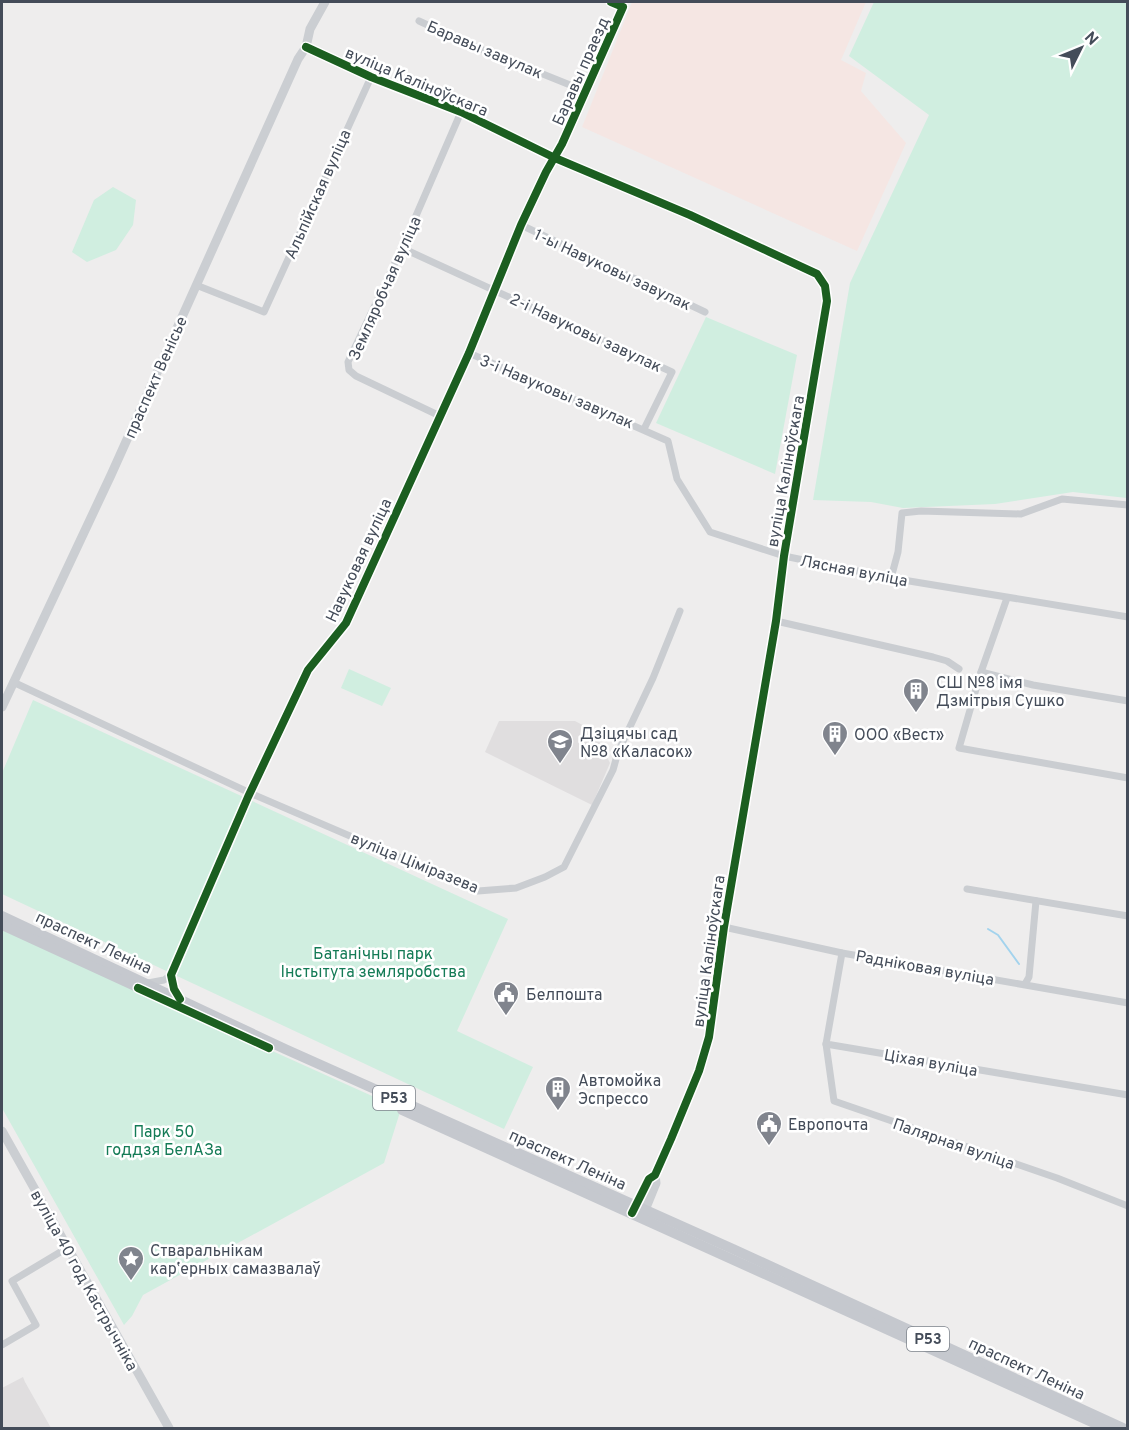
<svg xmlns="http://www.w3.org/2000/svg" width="1129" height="1430" font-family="Overpass,sans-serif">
	<rect width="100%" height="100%" fill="#eeeded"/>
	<g fill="#e0dedf">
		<polygon points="499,721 575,721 594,731 610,763 592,805 485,752"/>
		<polygon points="23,1377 25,1382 51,1428 2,1428 2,1388"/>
	</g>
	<polygon fill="#f5e6e3" points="632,2 866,2 841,60 866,73 861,91 906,143 857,251 582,127"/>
	<g fill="#d0eee0">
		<polygon points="874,2 1127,2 1127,498 1073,492 995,504 903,508 871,502 813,500 850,283 929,115 849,56"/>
		<polygon points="113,187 136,200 133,225 116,250 87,262 72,252 94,200"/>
		<polygon points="706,317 797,355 775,474 656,423"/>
		<polygon points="349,669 391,688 382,706 341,688"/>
		<polygon points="33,700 508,919 457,1031 533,1067 504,1129 2,894 2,773"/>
		<polygon points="2,929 401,1109 384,1163 143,1295 132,1316 124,1325 2,1108"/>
	</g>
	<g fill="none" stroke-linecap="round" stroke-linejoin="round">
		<polyline stroke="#a3d3ed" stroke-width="2" points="988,929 998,935 1019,964"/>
		<g stroke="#cacdd1" stroke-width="7">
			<polyline points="419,21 473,46 585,91"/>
			<polyline points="521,225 705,312"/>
			<polyline points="402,248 672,372 644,429"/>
			<polyline points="196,285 264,312 371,77"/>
			<polyline points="469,353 668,441 677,479 710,532 784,556 891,578 1128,617"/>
			<polyline points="440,416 356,376 349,370 348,362 402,248 461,112"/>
			<polyline points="891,578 898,552 902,513 921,511 1021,514 1062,499 1128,505"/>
			<polyline points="1007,598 981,672 959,748 1128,778"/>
			<polyline points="776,621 933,657 947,661 959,669"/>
			<polyline points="981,672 1033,685 1128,701"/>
			<polyline points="13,682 250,793 478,891 516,888 545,877 564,867 613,770 618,752 653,678 680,611"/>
			<polyline points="967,889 1128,916"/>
			<polyline points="724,927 842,953 1128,1003"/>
			<polyline points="842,953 826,1044 1128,1095"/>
			<polyline points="148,983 164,980 171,975"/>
			<polyline points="1025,984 1029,977 1036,901"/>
			<polyline points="180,998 174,989 171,975 248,797 308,670 346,623 469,353 521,225 546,172 562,144 623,7 611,2"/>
			<polyline points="826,1044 834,1101 1057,1178 1128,1206"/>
			<polyline points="2,1345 36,1325 12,1281 67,1248"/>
		</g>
		<g stroke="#cbced2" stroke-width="9">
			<polyline points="306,47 371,77 461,112 555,158 690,215 817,274 825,286 827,301 784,556 776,621 724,927 709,1037 699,1071 671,1139 655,1175 649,1179 632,1212"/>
			<polyline points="2,707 111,475 298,59 306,47 310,29 325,2"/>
			<polyline points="2,1131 169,1428"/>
			<polyline points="643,1215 656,1183 655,1175"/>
		</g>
		<g stroke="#c5c8ce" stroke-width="10">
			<polyline points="2,916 285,1049 733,1249 1123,1428"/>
			<polyline points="2,925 233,1031"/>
			<polyline points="402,1110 1105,1428"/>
		</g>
		<defs>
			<g id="cycleway">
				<polyline points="306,47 371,77 461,112 555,158 690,215 817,274 825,286 827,301 784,556 776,621 724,927 709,1037 699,1071 671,1139 655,1175 649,1179 632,1213"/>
				<polyline points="138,988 269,1048"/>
				<polyline points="180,999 174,989 171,975 248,797 308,670 346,623 469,353 521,225 546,172 562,144 623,7 611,2"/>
			</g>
		</defs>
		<use href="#cycleway" stroke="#fff" stroke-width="11"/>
		<use href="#cycleway" stroke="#1b5e20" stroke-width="8"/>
	</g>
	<defs>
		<symbol id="building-pin" viewBox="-11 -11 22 30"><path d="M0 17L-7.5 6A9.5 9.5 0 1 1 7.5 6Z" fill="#80848d" stroke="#fff"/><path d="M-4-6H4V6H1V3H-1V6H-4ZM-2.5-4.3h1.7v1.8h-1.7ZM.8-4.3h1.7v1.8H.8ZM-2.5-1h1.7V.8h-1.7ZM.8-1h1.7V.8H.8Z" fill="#fff"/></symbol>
		<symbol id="school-pin" viewBox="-11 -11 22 30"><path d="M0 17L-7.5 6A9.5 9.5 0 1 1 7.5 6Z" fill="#80848d" stroke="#fff"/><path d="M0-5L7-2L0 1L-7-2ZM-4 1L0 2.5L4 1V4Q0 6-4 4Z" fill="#fff"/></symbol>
		<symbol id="civic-pin" viewBox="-11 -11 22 30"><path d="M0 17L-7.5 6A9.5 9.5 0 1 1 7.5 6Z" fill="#80848d" stroke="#fff"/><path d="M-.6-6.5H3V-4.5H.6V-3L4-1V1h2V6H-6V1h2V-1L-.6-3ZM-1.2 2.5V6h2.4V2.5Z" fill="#fff"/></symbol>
		<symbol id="sight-pin" viewBox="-11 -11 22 30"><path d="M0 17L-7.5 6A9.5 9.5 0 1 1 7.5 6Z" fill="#80848d" stroke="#fff"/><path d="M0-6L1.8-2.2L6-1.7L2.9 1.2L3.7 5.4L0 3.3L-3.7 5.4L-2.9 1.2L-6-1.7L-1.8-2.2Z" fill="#fff"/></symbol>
	</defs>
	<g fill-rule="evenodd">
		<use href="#building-pin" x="901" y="676" width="30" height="40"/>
		<use href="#building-pin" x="820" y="719" width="30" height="40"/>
		<use href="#school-pin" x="545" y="727" width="30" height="40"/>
		<use href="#civic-pin" x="491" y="979" width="30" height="40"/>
		<use href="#building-pin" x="543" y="1074" width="30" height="40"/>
		<use href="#civic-pin" x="754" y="1109" width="30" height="40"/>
		<use href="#sight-pin" x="116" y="1244" width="30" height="40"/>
	</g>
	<g text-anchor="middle" stroke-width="5" stroke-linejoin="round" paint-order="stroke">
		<g fill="#fff" stroke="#7c828b" stroke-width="1.5">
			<rect x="373" y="1086" width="42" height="24" rx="4.5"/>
			<rect x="907" y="1327" width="42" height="24" rx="4.5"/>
		</g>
		<g font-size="15" font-weight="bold" fill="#444c59">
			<text x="394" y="1103">Р53</text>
			<text x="928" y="1344">Р53</text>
		</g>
		<g font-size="16" fill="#444c59" stroke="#fff">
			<text transform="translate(485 49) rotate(23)" y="6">Баравы завулак</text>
			<text transform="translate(580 71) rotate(-66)" y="6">Баравы праезд</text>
			<text transform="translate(417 81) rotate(23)" y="6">вуліца Каліноўскага</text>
			<text transform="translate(317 194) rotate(-66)" y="6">Альпійская вуліца</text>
			<text transform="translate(613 269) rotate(25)" y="6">1-ы Навуковы завулак</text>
			<text transform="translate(384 288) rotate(-66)" y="6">Земляробчая вуліца</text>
			<text transform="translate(586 332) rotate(25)" y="6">2-і Навуковы завулак</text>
			<text transform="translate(155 377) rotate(-66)" y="6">праспект Венісье</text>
			<text transform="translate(557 391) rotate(23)" y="6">3-і Навуковы завулак</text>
			<text transform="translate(785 471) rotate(-80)" y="6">вуліца Каліноўскага</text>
			<text transform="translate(358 560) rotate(-65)" y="6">Навуковая вуліца</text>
			<text transform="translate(854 570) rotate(11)" y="6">Лясная вуліца</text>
			<text transform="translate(415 862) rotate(22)" y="6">вуліца Ціміразева</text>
			<text transform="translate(94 942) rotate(25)" y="6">праспект Леніна</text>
			<text transform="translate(708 951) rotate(-82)" y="6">вуліца Каліноўскага</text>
			<text transform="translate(925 967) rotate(10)" y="6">Радніковая вуліца</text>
			<text transform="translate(931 1062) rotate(10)" y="6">Ціхая вуліца</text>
			<text transform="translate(954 1143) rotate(19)" y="6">Палярная вуліца</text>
			<text transform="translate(568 1159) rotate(24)" y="6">праспект Леніна</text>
			<text transform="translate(85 1280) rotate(61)" y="6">вуліца 40 год Кастрычніка</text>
			<text transform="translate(1027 1368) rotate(25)" y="6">праспект Леніна</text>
		</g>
		<g font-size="16" fill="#444c59" stroke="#fff" text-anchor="start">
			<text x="936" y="688">СШ №8 імя<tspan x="936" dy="18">Дзмітрыя Сушко</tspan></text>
			<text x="580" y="739">Дзіцячы сад<tspan x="580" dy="18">№8 «Каласок»</tspan></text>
			<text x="854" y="740">ООО «Вест»</text>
			<text x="526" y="1000">Белпошта</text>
			<text x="578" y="1086">Автомойка<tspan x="578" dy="18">Эспрессо</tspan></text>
			<text x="788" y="1130">Европочта</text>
			<text x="150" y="1256">Стваральнікам<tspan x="150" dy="18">карʼерных самазвалаў</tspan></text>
		</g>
		<g font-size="16" fill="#147b56" stroke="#fff">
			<text x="373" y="959">Батанічны парк<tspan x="373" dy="18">Інстытута земляробства</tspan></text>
			<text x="164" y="1137">Парк 50<tspan x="164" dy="18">годдзя БелАЗа</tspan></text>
		</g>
	</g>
	<rect width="1129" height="1430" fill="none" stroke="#444c59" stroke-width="6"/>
	<g transform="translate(1081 48) rotate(47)" stroke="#ffffff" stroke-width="4.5" paint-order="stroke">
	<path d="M0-4.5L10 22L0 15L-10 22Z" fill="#444c59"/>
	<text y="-9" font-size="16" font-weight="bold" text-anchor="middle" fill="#444c59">N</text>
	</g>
</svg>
